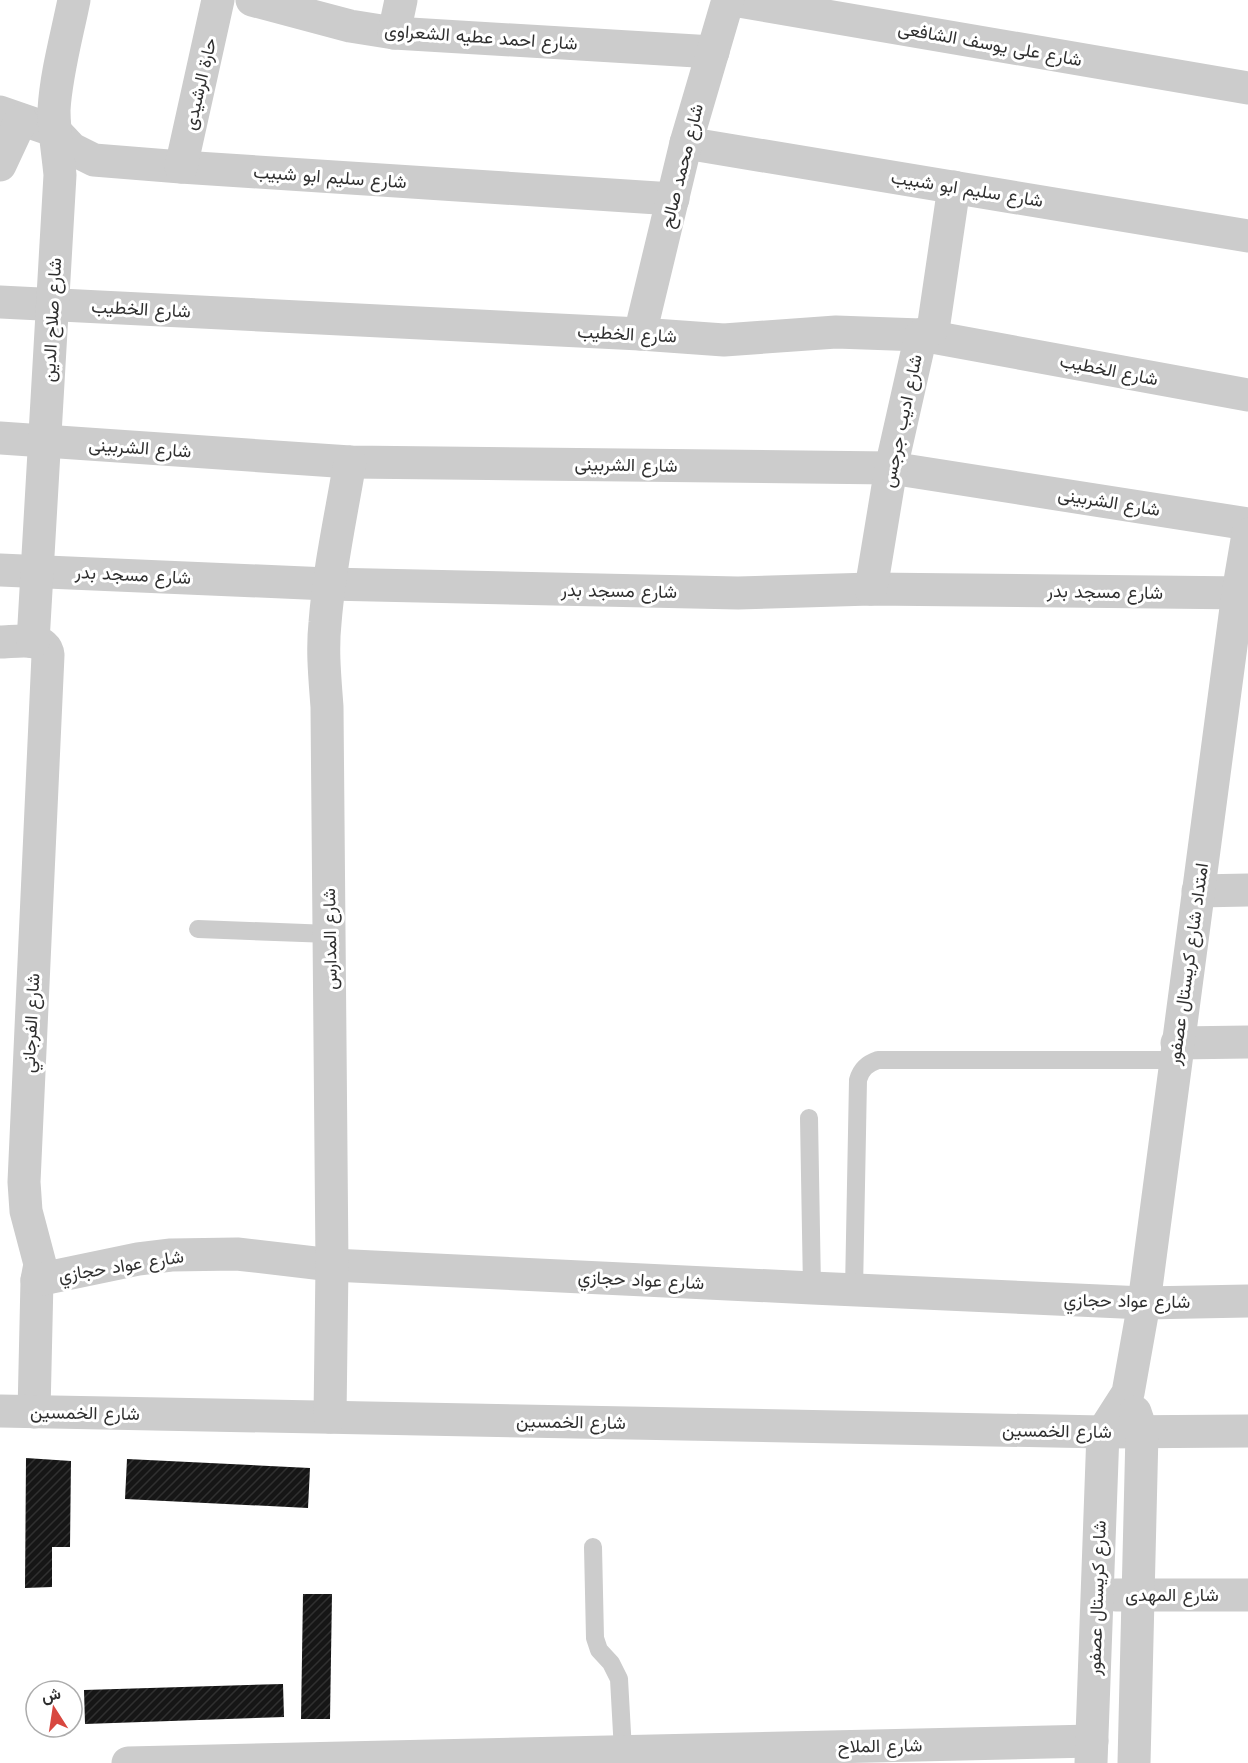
<svg xmlns="http://www.w3.org/2000/svg" width="1248" height="1763" font-family="'Work Sans',Vazirmatn,sans-serif">
	<defs>
		<pattern id="building-hatch" width="6" height="6" patternUnits="userSpaceOnUse" patternTransform="scale(1.5)"><rect width="6" height="6" fill="#161616"/><path d="M-1 1l2-2M0 6l6-6M5 7l2-2" fill="none" stroke="#303030"/></pattern>
	</defs>
	<rect width="100%" height="100%" fill="#fff"/>
	<g fill="url(#building-hatch)">
		<polygon points="26,1458 71,1461 70,1547 52,1547 52,1587 25,1588"/>
		<polygon points="127,1459 310,1468 308,1508 125,1499"/>
		<polygon points="303,1594 332,1594 330,1719 301,1719"/>
		<polygon points="283,1684 284,1717 85,1724 84,1690"/>
	</g>
	<g fill="none" stroke-linecap="round" stroke-linejoin="round">
		<g stroke="#ccc" stroke-width="18">
			<polyline points="198,929 330,934"/>
			<polyline points="809,1118 812,1288"/>
			<path d="M 854,1290 L 858,1080 C 861,1069 867,1064 878,1060 L 1175,1060"/>
			<polyline points="593,1547 595,1638 599,1650 611,1663 619,1679 623,1751"/>
		</g>
		<g stroke="#ccc" stroke-width="33">
			<polyline points="252,0 350,26 394,33 713,52"/>
			<polyline points="733,0 1248,88"/>
			<polyline points="394,33 401,0"/>
			<polyline points="0,112 55,131 72,149 94,160 181,167 673,199"/>
			<polyline points="686,143 1248,236"/>
			<polyline points="0,165 21,120"/>
			<polyline points="181,167 218,0"/>
			<polyline points="0,302 640,334 724,340 836,332 921,335 1248,395"/>
			<polyline points="640,334 686,143 728,0"/>
			<polyline points="0,438 350,462 891,468 1248,524"/>
			<polyline points="0,570 328,584 738,593 871,589 1248,593"/>
			<polyline points="871,589 891,468 921,335 931,330 934,323 954,187"/>
			<path d="M 0,642 C 15,642 46,635 48,655 L 24,1182 L 26,1211 L 40,1264 L 37,1280 L 34,1412"/>
			<path d="M 33,642 L 60,175 C 58,153 54,132 54,110 C 56,74 67,35 74,0"/>
			<polyline points="1198,891 1248,890"/>
			<polyline points="1177,1043 1248,1042"/>
			<polyline points="37,1280 138,1259 171,1255 237,1254 332,1265 812,1288 1144,1303 1248,1301"/>
			<polyline points="0,1411 1103,1432 1248,1431"/>
			<path d="M 330,1417 L 332,1265 L 327,707 C 325,679 322,651 325,623 C 329,569 341,516 350,462"/>
			<polyline points="1116,1595 1248,1595"/>
			<polyline points="128,1763 1092,1741"/>
			<polyline points="1091,1763 1103,1432 1128,1393 1144,1303 1238,593 1248,534"/>
			<polyline points="1134,1763 1142,1433 1135,1412"/>
		</g>
	</g>
	<g text-anchor="middle" stroke-width="6" stroke-linejoin="round" paint-order="stroke">
		<g font-size="18" fill="#2f2f2f" stroke="#fff">
			<text transform="translate(481 37) rotate(4)" y="6">شارع احمد عطيه الشعراوى</text>
			<text transform="translate(990 44) rotate(10)" y="6">شارع على يوسف الشافعى</text>
			<text transform="translate(200 84) rotate(-77)" y="6">حارة الرشيدى</text>
			<text transform="translate(682 166) rotate(-76)" y="6">شارع محمد صالح</text>
			<text transform="translate(330 177) rotate(4)" y="6">شارع سليم ابو شبيب</text>
			<text transform="translate(967 189) rotate(9)" y="6">شارع سليم ابو شبيب</text>
			<text transform="translate(141 309) rotate(3)" y="6">شارع الخطيب</text>
			<text transform="translate(52 320) rotate(-87)" y="6">شارع صلاح الدين</text>
			<text transform="translate(627 334) rotate(3)" y="6">شارع الخطيب</text>
			<text transform="translate(1109 370) rotate(11)" y="6">شارع الخطيب</text>
			<text transform="translate(902 421) rotate(-78)" y="6">شارع اديب جرجس</text>
			<text transform="translate(140 448) rotate(4)" y="6">شارع الشربينى</text>
			<text transform="translate(626 465) rotate(1)" y="6">شارع الشربينى</text>
			<text transform="translate(1109 502) rotate(9)" y="6">شارع الشربينى</text>
			<text transform="translate(133 575) rotate(3)" y="6">شارع مسجد بدر</text>
			<text transform="translate(619 591) rotate(1)" y="6">شارع مسجد بدر</text>
			<text transform="translate(1105 592) rotate(1)" y="6">شارع مسجد بدر</text>
			<text transform="translate(330 939) rotate(-91)" y="6">شارع المدارس</text>
			<text transform="translate(1188 964) rotate(-82)" y="6">امتداد شارع كريستال عصفور</text>
			<text transform="translate(31 1023) rotate(-87)" y="6">شارع الفرجاني</text>
			<text transform="translate(121 1266) rotate(-9)" y="6">شارع عواد حجازي</text>
			<text transform="translate(641 1280) rotate(3)" y="6">شارع عواد حجازي</text>
			<text transform="translate(1127 1301) rotate(1)" y="6">شارع عواد حجازي</text>
			<text transform="translate(85 1413) rotate(1)" y="6">شارع الخمسين</text>
			<text transform="translate(571 1422) rotate(1)" y="6">شارع الخمسين</text>
			<text transform="translate(1057 1431) rotate(1)" y="6">شارع الخمسين</text>
			<text x="1172" y="1601">شارع المهدى</text>
			<text transform="translate(1097 1598) rotate(-88)" y="6">شارع كريستال عصفور</text>
			<text transform="translate(880 1746) rotate(-1)" y="6">شارع الملاح</text>
		</g>
	</g>
	<g transform="translate(54 1709) rotate(348)"><circle r="28" fill="#ffffff" stroke="#acacac" stroke-width="1.5"/>
	<path d="M0-4.5L10 22L0 15L-10 22Z" fill="#d8473f"/>
	<text y="-9" font-size="16" font-weight="bold" text-anchor="middle" fill="#2f2f2f">ش</text>
	</g>
</svg>
